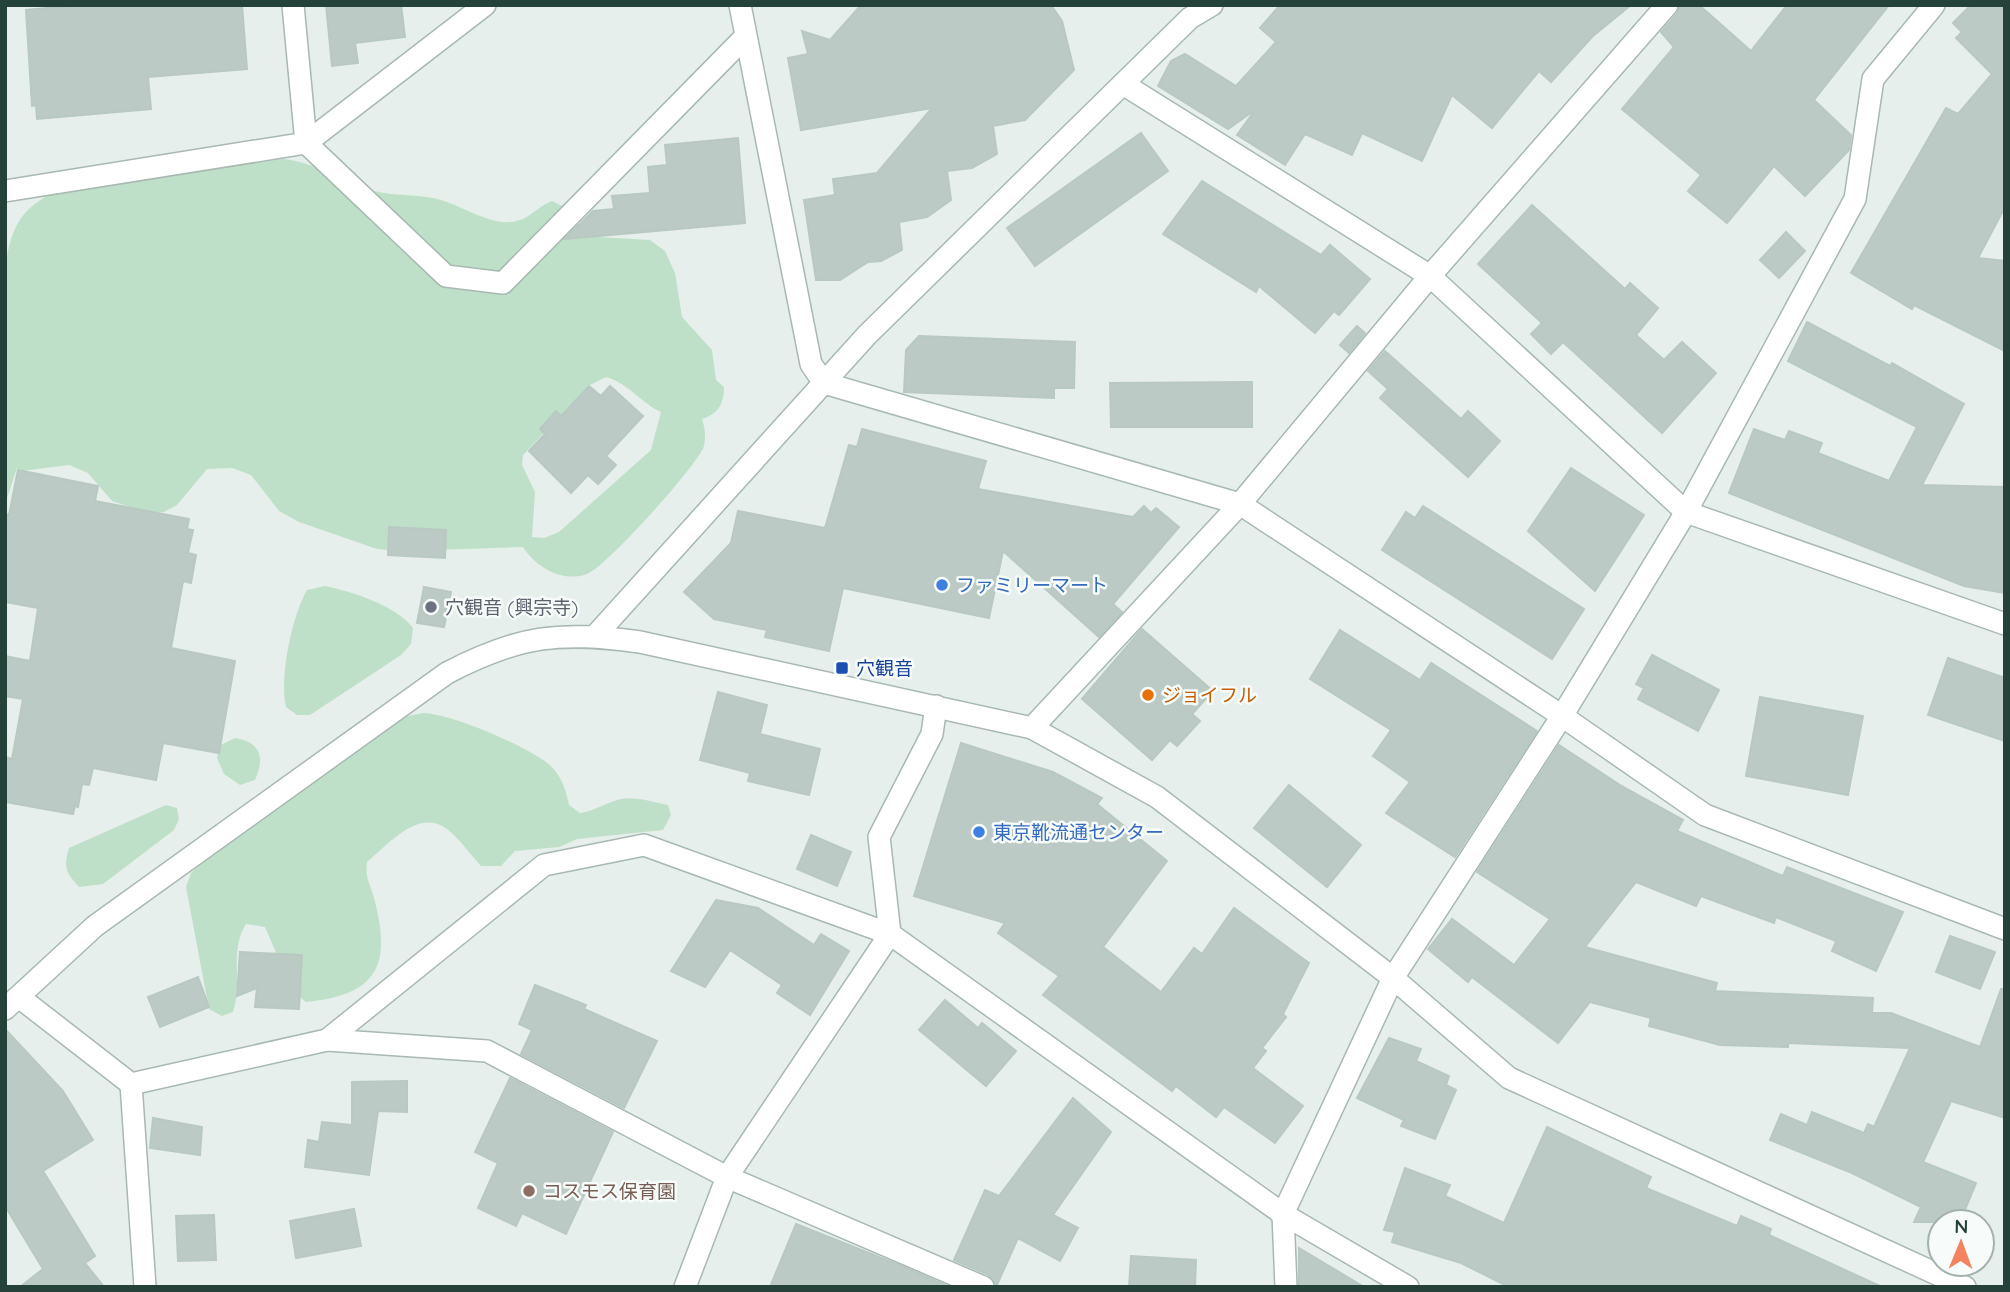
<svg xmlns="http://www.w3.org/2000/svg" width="2010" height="1292" font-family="Quicksand,'Noto Sans JP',sans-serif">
	<rect width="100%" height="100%" fill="#e6efeb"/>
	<g fill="#bfe0c8" fill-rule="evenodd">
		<path d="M 283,159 C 315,162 343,182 374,191 C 397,197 421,193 444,201 C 463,207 490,224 510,222 C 529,221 536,207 552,201 L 564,207 L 580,226 L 599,237 L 650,240 L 665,251 L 675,273 L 682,317 L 712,350 L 716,380 L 724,387 C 724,404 718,414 702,419 C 705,428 706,436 704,446 C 698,465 606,567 587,574 C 562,583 536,567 523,547 L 402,551 L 377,549 L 299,522 L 279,511 L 251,475 L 232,468 L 207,469 L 177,505 L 164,512 L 148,513 L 112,501 L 88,473 L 69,465 L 21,471 L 17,468 L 5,504 L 5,268 C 11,228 20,207 58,191 ZM 606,377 C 628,383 641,403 661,412 L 651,450 L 559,532 L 544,538 L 532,537 L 535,492 L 522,465 L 523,455 L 588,386 Z"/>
		<path d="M 325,586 C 353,592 395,605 413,628 L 411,644 L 401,655 L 310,715 L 297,715 L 286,707 C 279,677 292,616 307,590 Z"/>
		<path d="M 423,713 C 452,714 521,744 546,762 C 560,772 566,789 569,805 L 580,813 C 594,811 604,804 617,800 C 633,795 652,802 668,805 L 671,815 L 663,830 L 577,839 L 559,847 L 515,851 L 501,866 L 481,866 C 470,854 459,838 447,829 C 418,808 389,844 367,862 C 365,880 370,882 374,898 C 392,965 378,995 306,1002 L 293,992 L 265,927 L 246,924 C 229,950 243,983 233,1012 L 222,1016 L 209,1009 L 186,887 L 191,873 L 203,861 L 403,717 Z"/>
		<path d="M 235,738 C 261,742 265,758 255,780 L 240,785 L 224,774 L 217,758 L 221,745 Z"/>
		<path d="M 166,805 L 177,808 L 179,819 L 174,830 L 103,884 L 79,887 C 66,873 63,867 69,848 Z"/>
	</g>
	<g fill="#bbcac4" stroke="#b8c9c2" stroke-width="2">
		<polygon points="80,5 242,5 247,69 148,77 151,109 37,119 36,105 32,106 26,10"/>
		<polygon points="326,5 401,5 405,37 355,43 358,63 332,66"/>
		<polygon points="861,5 1051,5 1062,21 1074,70 1025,120 993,126 997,154 972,168 947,171 951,200 927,217 899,222 902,250 881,261 868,262 840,280 816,280 804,200 835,195 833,179 877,173 932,108 801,130 788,58 808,54 802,31 830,40"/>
		<polygon points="1280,5 1631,5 1593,36 1551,82 1539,71 1492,128 1452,95 1422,161 1362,133 1352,155 1305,134 1285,165 1237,135 1255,110 1228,129 1158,86 1171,61 1185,54 1236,86 1276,42 1260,28"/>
		<polygon points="1680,5 1699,5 1751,51 1787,5 1889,5 1814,100 1851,135 1849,150 1805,196 1774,166 1727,223 1688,191 1701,175 1622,109 1674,47 1661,32 1677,14"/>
		<polygon points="1971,5 2005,5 2005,207 1978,258 2005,261 2005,351 1914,305 1912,309 1851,273 1946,108 1958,114 1992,74 1956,38 1962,32 1953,23"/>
		<polygon points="1141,133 1168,171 1035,266 1007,228"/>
		<polygon points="738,138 745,223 565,239 593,211 614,209 612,196 650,193 648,167 667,165 665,145"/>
		<polygon points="1202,181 1321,255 1330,245 1370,279 1339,315 1334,311 1315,333 1259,286 1256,292 1163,234"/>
		<polygon points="1532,205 1625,289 1630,283 1658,308 1636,335 1664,360 1682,342 1716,373 1662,433 1563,342 1551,354 1531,334 1542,323 1478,264"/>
		<polygon points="1786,232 1805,251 1779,278 1760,260"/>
		<polygon points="1807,322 1890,366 1892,363 1964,404 1922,485 2005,487 2005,593 1964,586 1729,493 1754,429 1785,440 1789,431 1822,443 1818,453 1889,481 1917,427 1788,361"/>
		<polygon points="1357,326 1365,333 1349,353 1340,345"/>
		<polygon points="919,336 1075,342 1074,388 1054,388 1054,398 904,392 906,350"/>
		<polygon points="1385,351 1461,419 1468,411 1500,441 1468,477 1380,398 1388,389 1368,371"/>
		<polygon points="1252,382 1252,427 1111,427 1110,383"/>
		<polygon points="589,386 601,396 610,386 643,416 606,456 616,465 598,484 588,475 571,493 529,451 545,434 540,429 556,411 561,416"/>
		<polygon points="862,429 986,461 978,489 1133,517 1144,506 1151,513 1156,508 1179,527 1113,604 1122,612 1099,637 1003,551 989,618 843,588 829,651 765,637 767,630 714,619 684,592 731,543 738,511 825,528 849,445 857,447"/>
		<polygon points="1571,468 1644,515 1595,591 1528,531"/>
		<polygon points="18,470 98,486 95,501 189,519 187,529 193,530 188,553 196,555 191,583 183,581 171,648 235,661 219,753 163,743 156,780 93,768 89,785 82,784 78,807 75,806 73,814 5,802 5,757 12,759 23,699 5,696 5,656 30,661 38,608 5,602 5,514 9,515"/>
		<polygon points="1423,506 1584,609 1552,659 1382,550 1406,512 1415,518"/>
		<polygon points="389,527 446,530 445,558 388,555"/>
		<polygon points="424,587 451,592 444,627 417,623"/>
		<polygon points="1142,629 1213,691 1192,714 1200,721 1177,746 1170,740 1152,760 1082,699"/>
		<polygon points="1340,630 1420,680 1431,663 1537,731 1455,857 1386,813 1410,782 1373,756 1391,730 1310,679"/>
		<polygon points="1652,655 1719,690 1698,731 1638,699 1644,688 1636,684"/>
		<polygon points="1948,658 2005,678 2005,741 1928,715"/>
		<polygon points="718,692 767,705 760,734 820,749 809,795 748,781 750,773 700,760"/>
		<polygon points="1760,697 1863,716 1848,795 1746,776"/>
		<polygon points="961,743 1053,772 1102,798 1097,804 1167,861 1103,947 1161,992 1194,948 1202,954 1234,908 1309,963 1283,1014 1286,1017 1262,1048 1266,1051 1253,1068 1303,1106 1275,1143 1224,1107 1216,1117 1176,1086 1172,1091 1043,995 1059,976 998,933 1005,923 914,896"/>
		<polygon points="1559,745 1620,785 1683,820 1677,831 1783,876 1787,867 1903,912 1876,971 1832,951 1836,941 1776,917 1774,923 1701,896 1696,906 1636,882 1585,947 1717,983 1715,991 1873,998 1872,1013 1891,1013 1980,1047 2001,989 2005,989 2005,1118 1951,1101 1923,1162 1976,1183 1960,1222 1914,1222 1921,1207 1852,1173 1770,1140 1781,1114 1807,1125 1812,1112 1864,1133 1868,1124 1874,1127 1910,1048 1788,1043 1788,1047 1720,1045 1649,1026 1651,1018 1590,1002 1558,1043 1472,977 1468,982 1428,949 1452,919 1514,965 1550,919 1477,872"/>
		<polygon points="1289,785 1361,845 1327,887 1254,828"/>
		<polygon points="811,835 851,852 837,886 797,869"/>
		<polygon points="716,900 758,908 814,945 821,934 849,951 810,1015 777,993 782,985 730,950 705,987 671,971"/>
		<polygon points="1950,936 1995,952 1980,989 1936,972"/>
		<polygon points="240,952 302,955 299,1009 255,1007 257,988 237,996"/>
		<polygon points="198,977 209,1007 160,1027 148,997"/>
		<polygon points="535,985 586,1005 584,1009 657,1041 624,1108 521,1054 532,1030 519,1024"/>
		<polygon points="945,1000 978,1028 982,1023 1016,1051 986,1086 919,1030"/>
		<polygon points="5,1029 63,1091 93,1140 43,1171 95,1256 85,1263 104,1287 20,1287 43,1269 5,1206"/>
		<polygon points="1389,1038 1421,1049 1416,1061 1449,1076 1446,1085 1456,1090 1435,1139 1401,1126 1404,1120 1357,1098"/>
		<polygon points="510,1078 613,1132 566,1234 522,1213 516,1226 478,1208 498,1163 475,1152"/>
		<polygon points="407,1081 407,1112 378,1111 369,1175 305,1167 308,1140 319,1142 322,1122 352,1125 352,1082"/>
		<polygon points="1073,1098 1111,1132 1053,1215 1078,1228 1060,1261 1018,1238 996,1287 989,1275 954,1260 985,1190 999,1196"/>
		<polygon points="153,1118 202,1127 200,1155 150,1148"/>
		<polygon points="1547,1127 1651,1177 1646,1188 1737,1226 1741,1216 1771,1229 1769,1235 1882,1287 1509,1287 1461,1263 1392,1242 1395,1232 1384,1230 1405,1168 1450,1185 1445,1196 1504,1223"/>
		<polygon points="354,1209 361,1246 296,1258 290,1221"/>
		<polygon points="214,1215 216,1260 178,1261 176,1216"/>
		<polygon points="796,1224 904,1267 949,1287 770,1287"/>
		<polygon points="1299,1248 1364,1287 1299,1287"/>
		<polygon points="1131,1256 1196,1260 1195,1287 1129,1287"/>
	</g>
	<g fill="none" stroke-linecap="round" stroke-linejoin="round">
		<defs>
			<g id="minor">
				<polyline points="293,5 306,143 485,5"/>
				<polyline points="740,5 811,364 824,383 1240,504 1562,716 1705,815 2005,929"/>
				<polyline points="1123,84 1430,276 1686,512 2005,624"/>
				<polyline points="5,191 306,143 446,276 503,283 745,37"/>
				<polyline points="595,636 867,335 1190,18 1212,5"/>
				<polyline points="936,706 932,734 879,837 890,934 1283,1214 1408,1287"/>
				<polyline points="1032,728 1240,504 1430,276 1667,5"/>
				<polyline points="19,997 131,1084 327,1040 487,1051 727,1177 983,1287"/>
				<path d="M 5,1009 L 95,926 L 447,673 C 520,635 559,631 640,642 L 1032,728 L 1157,797 L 1393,978 L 1509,1078 L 1965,1287"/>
				<polyline points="327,1040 544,865 644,845 890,934 727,1177 685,1287"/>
				<polyline points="131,1084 145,1287"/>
				<polyline points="1286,1287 1283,1214 1393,978 1562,716 1686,512 1855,199 1873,79 1934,5"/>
			</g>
		</defs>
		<use href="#minor" stroke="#a8b8b2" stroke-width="24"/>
		<use href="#minor" stroke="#fff" stroke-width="21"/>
	</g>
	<g fill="#3f7fe0" stroke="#f7fbf9" stroke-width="2.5">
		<circle cx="942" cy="585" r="7"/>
		<circle cx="979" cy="832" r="7"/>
	</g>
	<circle fill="#6b7280" stroke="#f7fbf9" stroke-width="2.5" cx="431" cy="607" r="7"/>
	<rect fill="#1a4fb4" stroke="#f7fbf9" stroke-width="2.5" x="835" y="661" width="14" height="14" rx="3.5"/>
	<circle fill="#e8710a" stroke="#f7fbf9" stroke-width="2.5" cx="1148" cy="695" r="7"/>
	<circle fill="#8d6e63" stroke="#f7fbf9" stroke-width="2.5" cx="529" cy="1191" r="7"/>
	<g text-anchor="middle" stroke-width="5" stroke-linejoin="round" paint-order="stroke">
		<g font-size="19" fill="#366cbe" stroke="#f7fbf9" text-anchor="start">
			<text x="956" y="592">ファミリーマート</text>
			<text x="993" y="839">東京靴流通センター</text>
		</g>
		<g font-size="19" fill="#5b616d" stroke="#f7fbf9" text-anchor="start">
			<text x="445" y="614">穴観音 (興宗寺)</text>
		</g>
		<g font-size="19" fill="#164399" stroke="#f7fbf9" text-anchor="start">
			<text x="856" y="675">穴観音</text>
		</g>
		<g font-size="19" fill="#c56008" stroke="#f7fbf9" text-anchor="start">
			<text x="1162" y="702">ジョイフル</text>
		</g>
		<g font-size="19" fill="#785e54" stroke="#f7fbf9" text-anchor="start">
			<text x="543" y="1198">コスモス保育園</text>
		</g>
	</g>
	<rect width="2010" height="1292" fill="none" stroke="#24423a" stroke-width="14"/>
	<g transform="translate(1961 1243) rotate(1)"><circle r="33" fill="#f7fbf9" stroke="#a3b1ad" stroke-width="2"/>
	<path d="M0-5L12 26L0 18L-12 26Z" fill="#f4845f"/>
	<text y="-10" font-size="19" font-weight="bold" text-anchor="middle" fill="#24423a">N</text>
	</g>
</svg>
